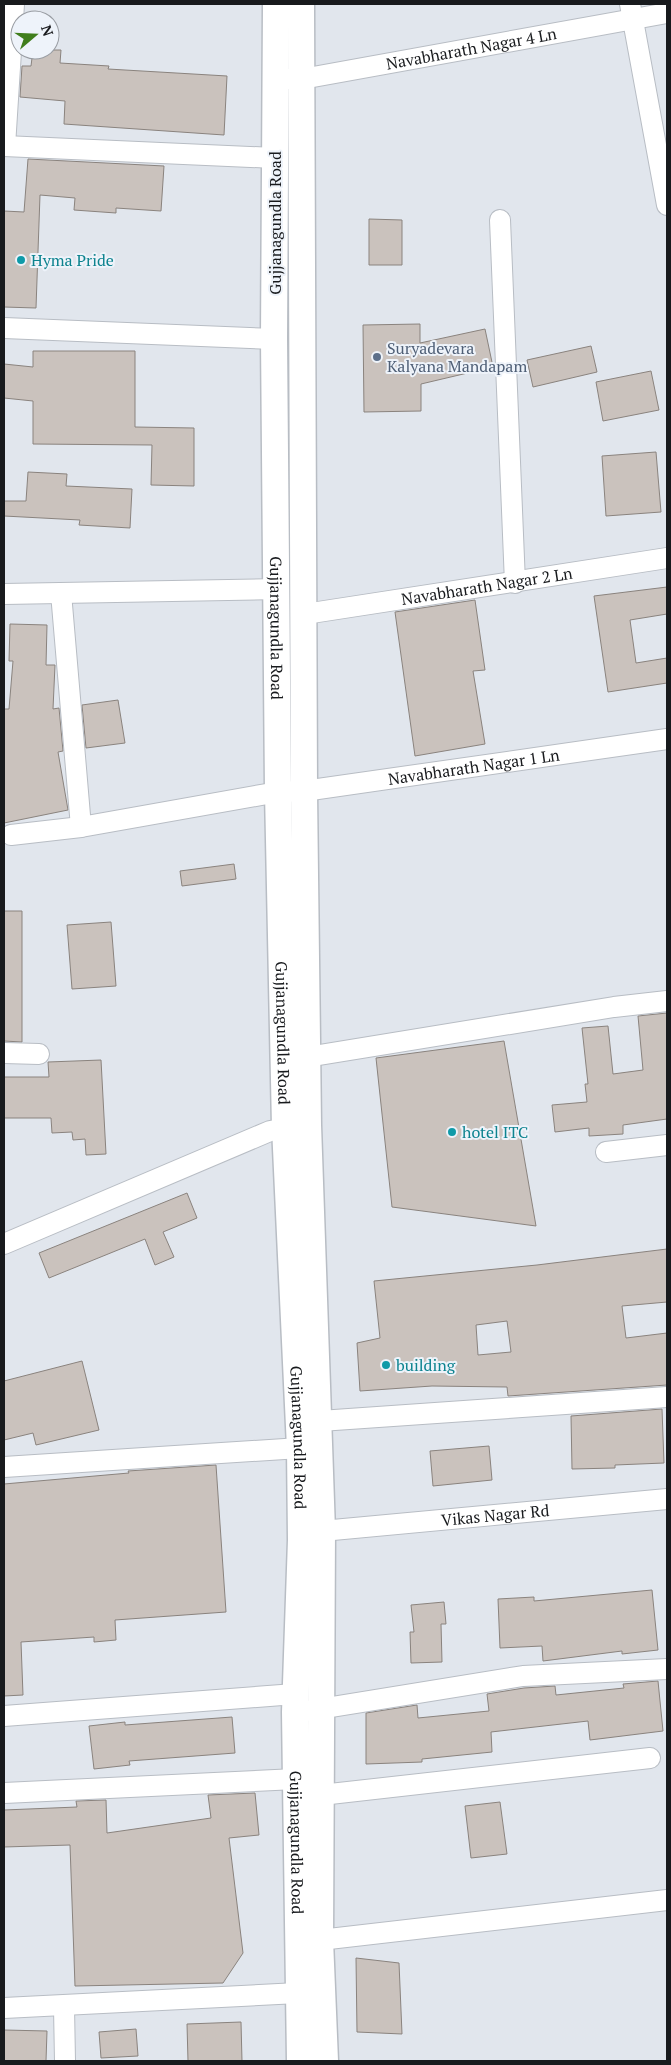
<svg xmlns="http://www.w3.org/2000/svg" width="671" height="2065" font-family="'PT Serif',serif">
	<rect width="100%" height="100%" fill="#e1e6ed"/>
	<g fill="#cac2bd" stroke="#8a837e" fill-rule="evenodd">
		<polygon points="33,50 61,50 60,63 109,66 108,69 227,76 224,135 64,124 65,101 20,97 22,66 31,66"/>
		<polygon points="28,159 164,166 161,211 116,208 116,213 74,210 75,198 40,195 36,308 4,307 4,211 24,212"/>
		<polygon points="369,219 402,220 402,265 369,265"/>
		<polygon points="420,324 420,343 485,329 493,367 421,384 421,411 364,412 363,325"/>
		<polygon points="591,346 597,372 533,387 527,360"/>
		<polygon points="33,351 135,351 135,427 194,428 194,486 151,485 152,445 33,444 33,401 4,398 4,364 33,367"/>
		<polygon points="651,371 659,410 603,421 596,382"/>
		<polygon points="656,452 661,512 606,516 602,456"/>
		<polygon points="28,472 67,474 66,486 132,489 130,528 79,525 80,520 4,516 4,501 26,501"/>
		<polygon points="667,587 667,614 630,620 636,663 667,658 667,683 608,692 594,596"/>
		<polygon points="475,600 485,670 473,671 485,744 415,756 395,612"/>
		<polygon points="10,624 47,625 46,665 55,665 53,709 59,708 63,751 58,752 68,810 4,823 4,709 9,709 13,661 9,661"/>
		<polygon points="118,700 125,743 86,748 82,705"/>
		<polygon points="234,864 236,879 182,886 180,871"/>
		<polygon points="4,911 22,911 22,1042 4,1041"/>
		<polygon points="111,922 116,986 72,989 67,925"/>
		<polygon points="667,1013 667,1119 623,1125 623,1134 589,1136 589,1128 555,1132 552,1105 587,1102 585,1084 588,1084 582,1028 608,1026 613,1074 643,1070 638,1016"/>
		<polygon points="504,1041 536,1226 392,1207 376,1058"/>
		<polygon points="101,1060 106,1154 86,1155 85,1139 73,1140 72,1132 52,1133 51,1118 4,1118 4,1077 49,1077 48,1062"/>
		<polygon points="187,1193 197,1218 163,1232 174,1257 155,1265 145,1239 49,1278 39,1253"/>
		<path d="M 667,1249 L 667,1302 L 622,1306 L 626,1338 L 667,1333 L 667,1385 L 508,1396 L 507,1387 L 432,1386 L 360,1391 L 357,1343 L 380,1338 L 374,1281 L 537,1265 ZM 507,1321 L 511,1352 L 478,1355 L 476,1325 Z"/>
		<polygon points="82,1361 99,1430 36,1445 33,1433 4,1440 4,1381"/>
		<polygon points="662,1409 664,1463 615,1465 615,1468 572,1469 571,1416"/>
		<polygon points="489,1446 492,1480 433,1486 430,1451"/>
		<polygon points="216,1465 226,1612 115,1620 116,1640 94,1642 94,1637 21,1642 23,1695 4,1696 4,1484 129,1473 128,1471"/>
		<polygon points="652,1590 658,1650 622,1654 622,1651 543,1661 542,1646 500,1648 498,1599 534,1597 534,1601"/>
		<polygon points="444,1602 446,1624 441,1624 442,1662 411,1663 410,1632 414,1632 411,1605"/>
		<polygon points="658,1681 663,1731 590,1740 588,1721 491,1732 492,1752 422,1759 422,1762 366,1764 366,1713 417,1705 418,1718 489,1711 487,1694 524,1688 555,1686 556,1695 624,1688 623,1684"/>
		<polygon points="232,1717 235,1753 129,1761 130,1765 94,1769 89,1726 125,1722 125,1725"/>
		<polygon points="255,1793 259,1835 229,1838 243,1953 223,1983 75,1986 70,1845 4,1847 4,1810 77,1807 76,1801 106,1800 107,1833 211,1818 208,1795"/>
		<polygon points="500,1802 507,1854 471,1858 465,1806"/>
		<polygon points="356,1958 399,1963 402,2034 357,2032"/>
		<polygon points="241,2022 242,2061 188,2061 187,2024"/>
		<polygon points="136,2029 138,2056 101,2058 99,2032"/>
		<polygon points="4,2030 47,2031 46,2061 4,2061"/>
	</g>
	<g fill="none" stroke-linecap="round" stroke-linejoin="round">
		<defs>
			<g id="minor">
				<polyline points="630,4 667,205"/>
				<path id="s1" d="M 288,79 L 302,79 L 667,13"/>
				<polyline points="4,146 275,158"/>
				<polyline points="5,146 14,4"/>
				<polyline points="500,220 515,583"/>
				<polyline points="4,328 274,339"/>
				<polyline points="61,593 81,827"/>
				<polyline points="4,594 277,589"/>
				<path id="s2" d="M 305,614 L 667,558"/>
				<path id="s3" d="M 11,835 L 81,827 L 278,792 L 304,791 L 667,739"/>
				<polyline points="4,1053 39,1054"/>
				<polyline points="307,1057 614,1007 667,1001"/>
				<polyline points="606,1152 667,1145"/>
				<polyline points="4,1244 270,1131 299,1126"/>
				<polyline points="320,1421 667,1397"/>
				<polyline points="4,1467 300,1448"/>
				<path id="s4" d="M 322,1531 L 667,1499"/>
				<polyline points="307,1711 523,1676 667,1669"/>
				<polyline points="4,1716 295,1694"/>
				<polyline points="4,1793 296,1779"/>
				<polyline points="321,1795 650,1758"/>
				<polyline points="320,1940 667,1900"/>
				<polyline points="64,2007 65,2061"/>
				<polyline points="4,2008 298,1993"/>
			</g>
			<g id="major">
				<path id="s5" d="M 276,4 L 274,339 L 278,792 L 285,1127 L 300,1448 L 301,1540 L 295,1712 L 300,2061"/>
				<polyline points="301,4 304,791 308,1125 322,1531 320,1940 325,2061"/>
			</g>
		</defs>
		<use href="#minor" stroke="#b8bdc4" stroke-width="22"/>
		<use href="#major" stroke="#b8bdc4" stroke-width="29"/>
		<use href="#minor" stroke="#fff" stroke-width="20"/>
		<use href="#major" stroke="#fff" stroke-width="26"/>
	</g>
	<g fill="#0f9aa8" stroke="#eef3fa" stroke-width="2">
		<circle cx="21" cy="260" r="5"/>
		<circle cx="452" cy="1132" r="5"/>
		<circle cx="386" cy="1365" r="5"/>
	</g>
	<circle fill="#5c6f8a" stroke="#eef3fa" stroke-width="2" cx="377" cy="357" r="5"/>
	<g text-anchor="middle" stroke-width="4" stroke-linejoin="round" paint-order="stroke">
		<g font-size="16" fill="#181a1d" stroke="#eef3fa">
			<text dy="6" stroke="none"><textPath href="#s1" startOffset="186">Navabharath Nagar 4 Ln</textPath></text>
			<text transform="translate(275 223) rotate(-90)" y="6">Gujjanagundla Road</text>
			<text dy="6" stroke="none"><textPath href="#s2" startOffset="184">Navabharath Nagar 2 Ln</textPath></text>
			<text dy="6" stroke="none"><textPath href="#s5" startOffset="624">Gujjanagundla Road</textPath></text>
			<text dy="6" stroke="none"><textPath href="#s3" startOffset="468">Navabharath Nagar 1 Ln</textPath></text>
			<text dy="6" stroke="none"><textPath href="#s5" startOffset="1029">Gujjanagundla Road</textPath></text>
			<text dy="6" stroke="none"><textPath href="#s5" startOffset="1434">Gujjanagundla Road</textPath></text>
			<text dy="6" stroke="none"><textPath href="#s4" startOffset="174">Vikas Nagar Rd</textPath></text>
			<text dy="6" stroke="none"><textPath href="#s5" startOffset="1839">Gujjanagundla Road</textPath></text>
		</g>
		<g font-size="16" fill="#0d838f" stroke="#eef3fa" text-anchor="start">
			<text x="31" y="266">Hyma Pride</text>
			<text x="462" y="1138">hotel ITC</text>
			<text x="396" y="1371">building</text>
		</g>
		<g font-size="16" fill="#4e5e75" stroke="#eef3fa" text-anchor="start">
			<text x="387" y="354">Suryadevara<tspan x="387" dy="18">Kalyana Mandapam</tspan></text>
		</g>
	</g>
	<rect width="671" height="2065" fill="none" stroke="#181a1d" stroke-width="10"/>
	<g transform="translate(35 35) rotate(71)"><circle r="24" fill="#eef3fa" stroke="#989ca2"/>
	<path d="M0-4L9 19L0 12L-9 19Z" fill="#407e1c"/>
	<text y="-8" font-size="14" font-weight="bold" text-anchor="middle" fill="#181a1d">N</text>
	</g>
</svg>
